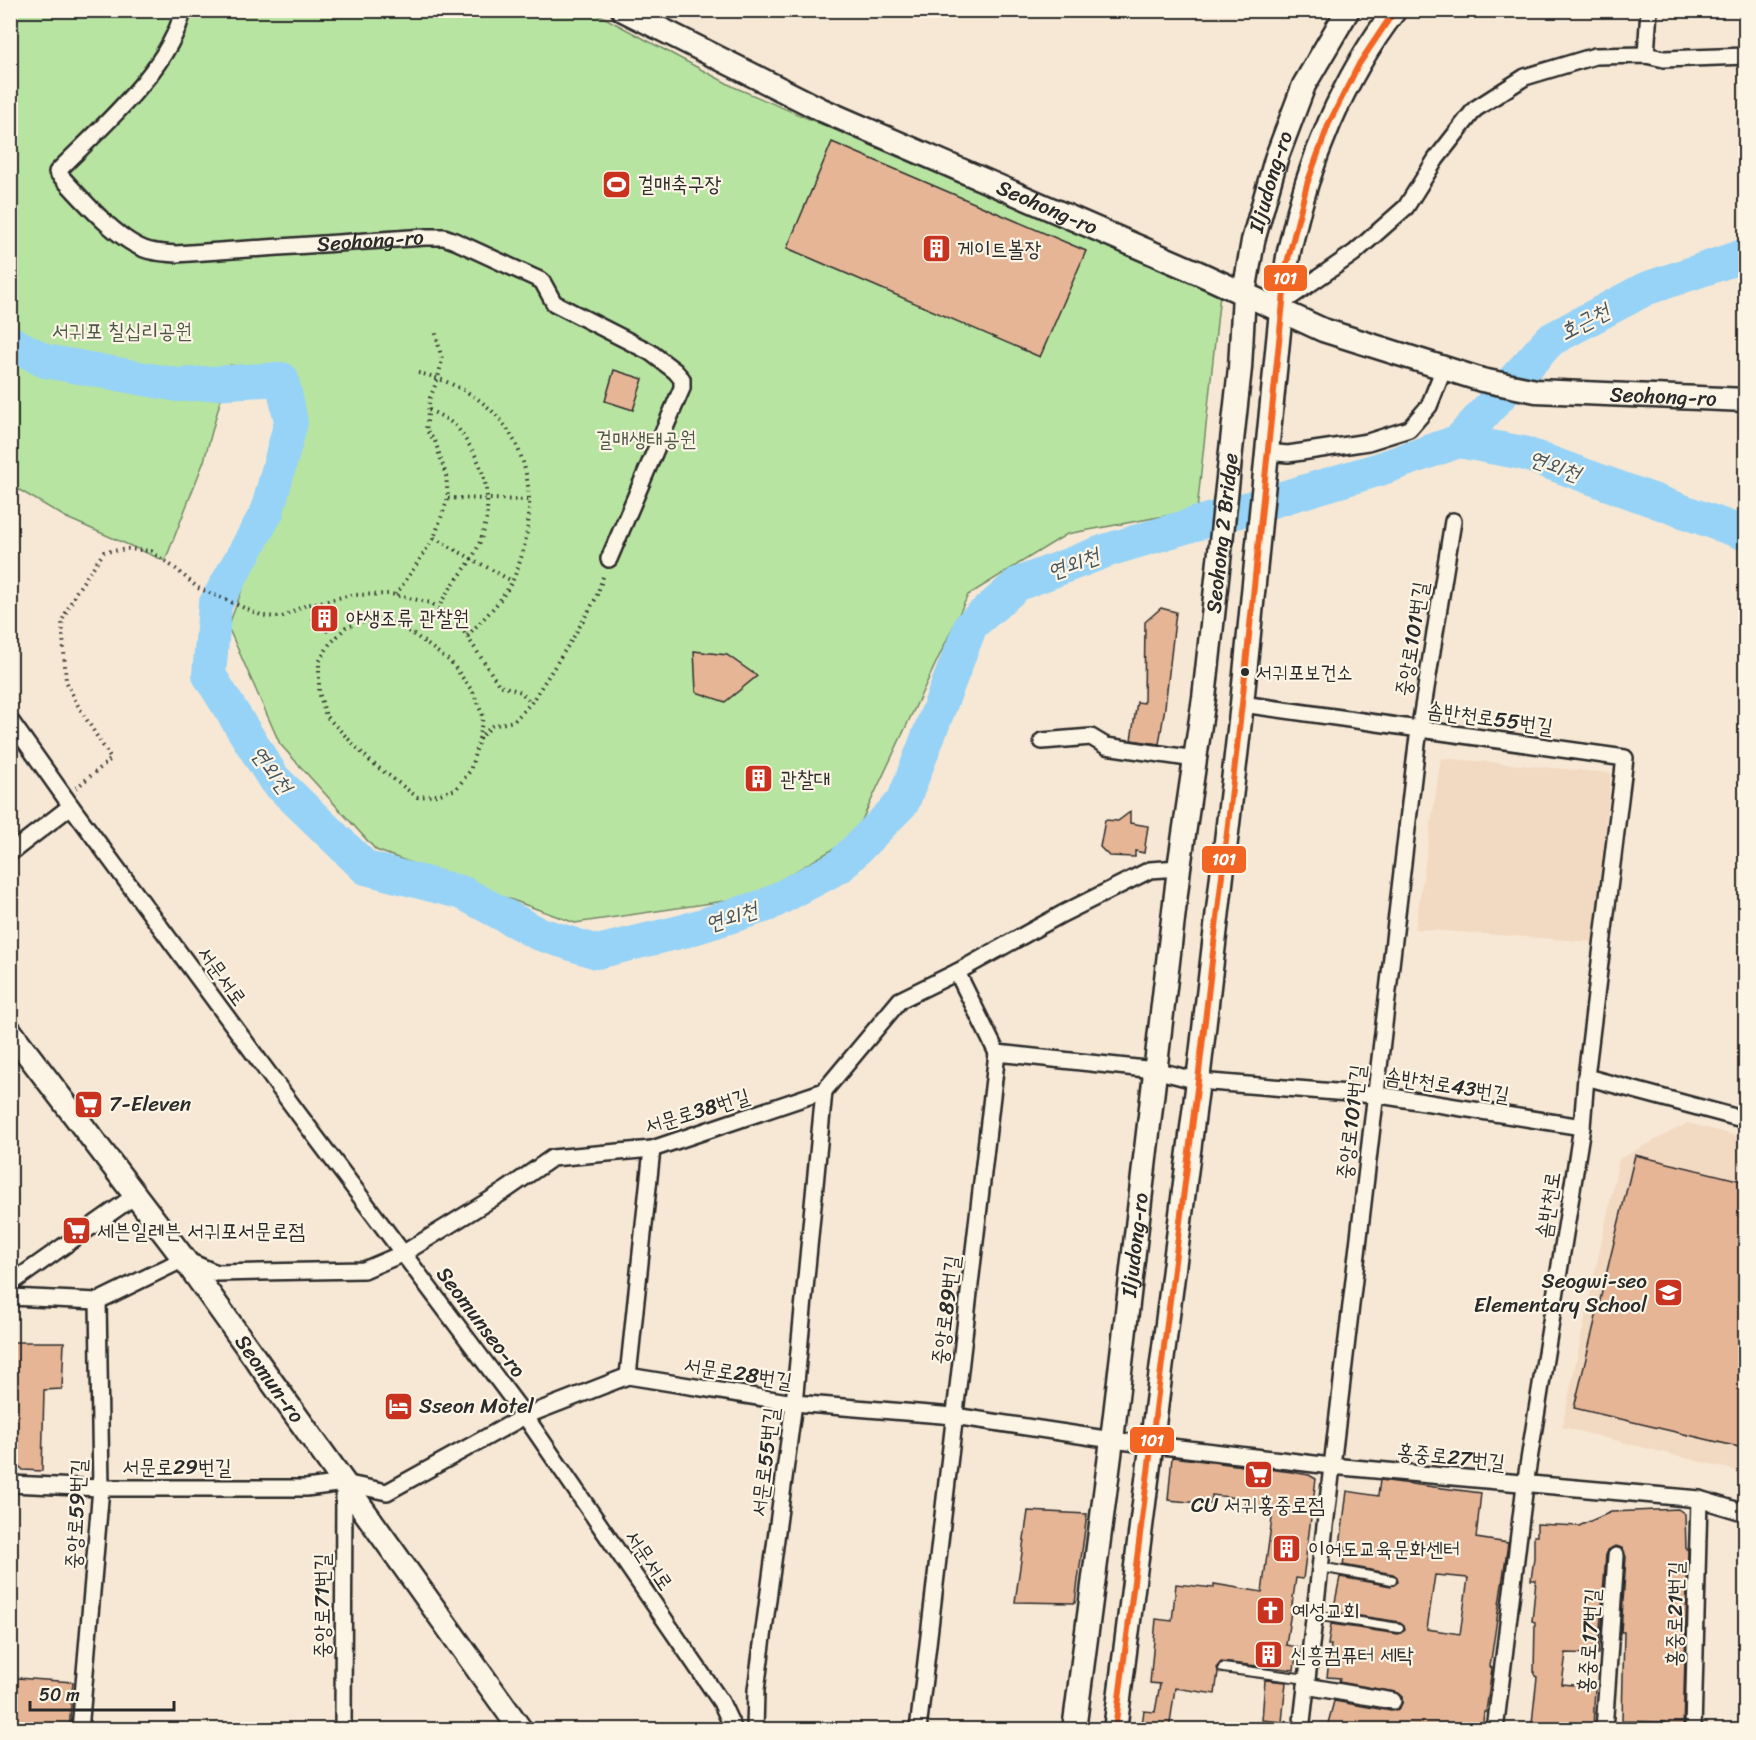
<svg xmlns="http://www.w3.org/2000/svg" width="1756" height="1740" font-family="Sriracha,'Poor Story',sans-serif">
	<rect width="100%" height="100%" fill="#f7e8d5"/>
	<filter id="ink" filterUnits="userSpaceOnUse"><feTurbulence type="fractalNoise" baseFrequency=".0167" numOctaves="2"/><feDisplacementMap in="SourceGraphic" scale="12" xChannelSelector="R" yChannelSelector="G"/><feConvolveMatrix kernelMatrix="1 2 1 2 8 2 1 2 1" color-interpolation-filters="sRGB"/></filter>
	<g filter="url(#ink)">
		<g fill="#f2d9c2">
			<polygon points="1441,758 1611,773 1594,942 1415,929"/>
			<polygon points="1688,1123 1745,1138 1745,1473 1562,1427 1619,1159"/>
		</g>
		<polygon fill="#b8e4a1" stroke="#728866" stroke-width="1.5" points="11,11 592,11 734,87 1220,294 1197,510 1067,534 968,595 854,837 752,897 575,923 376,850 280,744 228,627 288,468 291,373 230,365 204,461 165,561 67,518 11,485"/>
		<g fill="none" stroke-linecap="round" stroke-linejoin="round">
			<g stroke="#96d3f7" stroke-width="34">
				<polyline points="10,342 45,361 178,385 282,379 291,422 267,512 215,605 209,675 274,779 366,868 463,893 537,933 597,952 684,931 767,905 840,866 903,802 971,625 1018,584 1108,550 1380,469 1459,441 1523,453 1746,534"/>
				<polyline points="1459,441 1550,340 1645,289 1746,255"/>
			</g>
		</g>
		<g fill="#e5b596" stroke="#2b2b2b" stroke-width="1.5" fill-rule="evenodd">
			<polygon points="832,142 1086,251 1040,357 787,248"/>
			<polygon points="614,370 643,379 633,410 605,401"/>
			<polygon points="323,606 338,618 327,632 312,619"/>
			<polygon points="1161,608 1176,612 1165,707 1159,744 1131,740 1137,702 1144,703 1145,622"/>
			<polygon points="694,651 727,655 757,676 725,702 696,692"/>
			<polygon points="750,771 769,771 768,788 750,787"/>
			<polygon points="1130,812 1130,823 1148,826 1144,853 1135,851 1135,857 1109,856 1100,847 1105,820 1118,821"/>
			<polygon points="1635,1155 1746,1182 1746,1421 1739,1447 1574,1408"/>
			<polygon points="10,1342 64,1342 62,1389 44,1390 42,1471 23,1470 10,1457"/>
			<polygon points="1172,1457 1292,1472 1309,1475 1316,1479 1303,1579 1296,1578 1286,1645 1297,1647 1294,1670 1221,1662 1217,1667 1218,1672 1215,1694 1175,1688 1169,1730 1141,1730 1144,1711 1155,1712 1160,1684 1150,1683 1156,1619 1172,1621 1176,1584 1214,1588 1214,1584 1262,1592 1273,1511 1245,1507 1246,1499 1212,1495 1211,1504 1168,1500"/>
			<path d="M 1380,1480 L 1481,1493 L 1476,1538 L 1508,1543 L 1490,1667 L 1492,1668 L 1486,1712 L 1484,1712 L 1482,1730 L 1426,1730 L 1385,1724 L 1384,1730 L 1336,1730 L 1327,1727 L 1334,1701 L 1391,1711 L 1397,1710 L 1402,1703 L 1402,1697 L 1395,1692 L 1339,1682 L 1340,1678 L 1327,1677 L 1331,1645 L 1328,1645 L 1331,1624 L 1398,1634 L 1405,1629 L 1404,1625 L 1400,1622 L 1333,1612 L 1340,1577 L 1391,1586 L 1398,1582 L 1397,1577 L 1393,1574 L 1343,1565 L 1346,1547 L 1340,1546 L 1347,1491 L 1378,1496 ZM 1435,1575 L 1468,1578 L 1460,1634 L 1427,1629 Z"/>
			<polygon points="1678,1509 1685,1514 1686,1549 1688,1549 1683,1730 1666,1730 1666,1722 1622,1721 1624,1632 1621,1632 1626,1557 1622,1548 1616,1546 1608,1550 1606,1555 1598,1654 1566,1653 1562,1684 1595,1687 1593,1729 1579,1730 1532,1723 1537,1677 1535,1676 1535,1672 1534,1672 1535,1622 1532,1621 1536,1580 1531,1580 1534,1558 1534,1536 1537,1536 1537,1524 1579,1526 1611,1512"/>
			<polygon points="1028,1511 1087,1514 1075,1603 1015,1602"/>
			<polygon points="17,1678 73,1682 69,1730 13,1730"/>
			<polygon points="1265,1680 1286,1682 1282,1722 1262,1720"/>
		</g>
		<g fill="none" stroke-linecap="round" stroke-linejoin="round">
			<defs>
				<g id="lane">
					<polyline points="1320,1567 1392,1580"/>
					<polyline points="1314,1615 1399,1628"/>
					<polyline points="1223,1668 1307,1679"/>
				</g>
				<g id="street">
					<path id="s1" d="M 183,10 C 171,68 98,130 57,172 C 79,196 114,237 144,249 C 154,253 165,253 176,254 L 425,237 L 444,237 L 455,241 L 542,281 L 554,303 L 650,352 L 675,371 L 682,379 L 682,388 L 609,559"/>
					<polyline points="1646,55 1649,10"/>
					<polyline points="1282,303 1354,253 1406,207 1436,159 1475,109 1525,77 1595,56 1646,55 1664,59 1746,56"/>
					<polyline points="1267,452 1288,454 1368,442 1409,429 1429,406 1444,368"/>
					<polyline points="1242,704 1625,758 1586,1077 1582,1127 1525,1485 1495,1730"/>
					<polyline points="10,720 71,806 300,1116 525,1416 721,1702 734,1730"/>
					<polyline points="1042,741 1091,737 1106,746 1195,759"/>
					<polyline points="10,853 71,806"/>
					<polyline points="957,972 997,1053"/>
					<polyline points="1586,1077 1746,1120"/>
					<polyline points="10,1284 136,1195"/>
					<polyline points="10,1297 98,1301 184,1259 216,1273 364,1270 404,1253 506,1190 552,1158 652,1149 824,1091 900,1000 957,972 1062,914 1150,870 1179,868"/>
					<polyline points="628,1376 652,1149"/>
					<polyline points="10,1484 101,1488 306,1488 344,1483 387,1492 525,1416 628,1376 794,1403 954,1416 1112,1440 1331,1466 1699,1499 1746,1513"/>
					<polyline points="1306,1686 1393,1701"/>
					<polyline points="80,1730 101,1488 98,1301"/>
					<polyline points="343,1730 344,1483"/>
					<polyline points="755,1730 756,1690 794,1403 824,1091"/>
					<polyline points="918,1730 997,1053 1155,1070 1198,1081 1386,1096 1582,1127"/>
					<polyline points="1301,1730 1417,744 1453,521"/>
					<polyline points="1604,1730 1616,1556"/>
					<polyline points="1693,1730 1699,1499"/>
				</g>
				<g id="secondary">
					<path id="s2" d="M 623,10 L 822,110 L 1201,274 L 1323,330 L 1482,380 L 1536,391 L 1746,400"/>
					<path id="s3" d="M 10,1031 L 184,1259 L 521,1730"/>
					<path id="s4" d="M 1074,1730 L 1112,1440 L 1179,868 L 1204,698 L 1240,368 L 1244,293 L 1253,241 L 1276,159 L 1304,85 L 1348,10"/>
					<path d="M 1115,1730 L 1198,1081 L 1242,704 L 1281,311 C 1284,290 1285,268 1290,247 C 1308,163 1342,79 1395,10"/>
				</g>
			</defs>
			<use href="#lane" stroke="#2b2b2b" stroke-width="12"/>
			<use href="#street" stroke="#2b2b2b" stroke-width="20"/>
			<use href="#secondary" stroke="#2b2b2b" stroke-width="27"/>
			<g stroke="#2b2b2b" stroke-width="4" stroke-dasharray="1.5 4.5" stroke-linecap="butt">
				<path d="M 418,373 C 435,376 450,383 465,391 C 533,429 542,508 515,575 C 505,599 484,618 467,636"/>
				<path d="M 429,410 C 437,414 446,418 453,424 C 459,428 463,436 467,442 C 492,477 494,521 472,558 C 462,575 447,589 439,607"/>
				<polyline points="448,498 530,500"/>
				<polyline points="434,538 512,581"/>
				<polyline points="396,595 434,538 448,498 446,475 435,441 426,430 430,398 438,378 442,360 435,330"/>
				<polyline points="479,739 483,716 473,692 451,662 416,636 394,623 364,622 346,627 329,645 319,662 319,692 326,716 371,762 417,797 437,795 456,789 470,771 479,739 492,726 514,721 531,703 573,638 596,598 604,574"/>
				<polyline points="76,788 111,759 77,704 66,681 62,621 76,592 104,552 128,549 151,551 176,569 198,588 263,616 282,617 306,605 352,595 391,594 431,603 459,624 499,685 521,692 531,703"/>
			</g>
			<use href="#lane" stroke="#fcf5e5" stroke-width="8"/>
			<use href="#street" stroke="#fcf5e5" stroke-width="15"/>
			<use href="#secondary" stroke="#fcf5e5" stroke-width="22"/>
			<defs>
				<polyline id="bus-1" points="1115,1730 1198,1081 1242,704 1287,263 1307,184 1329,123 1359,64 1395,10"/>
			</defs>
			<use href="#bus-1" stroke="#fcf5e5" stroke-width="10"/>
			<use href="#bus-1" stroke="#f26522" stroke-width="6"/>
		</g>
	</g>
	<defs>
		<symbol id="stadium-square" viewBox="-11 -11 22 22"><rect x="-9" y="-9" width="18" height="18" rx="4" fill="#c8321e" stroke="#fcf5e5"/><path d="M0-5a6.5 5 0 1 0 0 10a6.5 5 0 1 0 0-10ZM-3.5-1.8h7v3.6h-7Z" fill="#fff"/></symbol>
		<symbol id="building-square" viewBox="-11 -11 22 22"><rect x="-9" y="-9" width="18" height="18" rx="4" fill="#c8321e" stroke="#fcf5e5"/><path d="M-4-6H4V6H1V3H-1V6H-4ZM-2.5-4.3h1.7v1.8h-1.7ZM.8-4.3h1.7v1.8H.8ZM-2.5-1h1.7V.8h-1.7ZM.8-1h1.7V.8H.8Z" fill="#fff"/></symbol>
		<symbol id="supermarket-square" viewBox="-11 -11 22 22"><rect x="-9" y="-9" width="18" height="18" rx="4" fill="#c8321e" stroke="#fcf5e5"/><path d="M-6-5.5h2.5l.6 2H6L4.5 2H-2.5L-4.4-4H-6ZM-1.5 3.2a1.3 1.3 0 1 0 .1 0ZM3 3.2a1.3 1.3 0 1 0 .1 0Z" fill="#fff"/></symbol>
		<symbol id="school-square" viewBox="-11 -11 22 22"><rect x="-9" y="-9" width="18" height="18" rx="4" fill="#c8321e" stroke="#fcf5e5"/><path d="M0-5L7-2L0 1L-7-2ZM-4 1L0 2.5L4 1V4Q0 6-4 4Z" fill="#fff"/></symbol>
		<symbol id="hotel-square" viewBox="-11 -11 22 22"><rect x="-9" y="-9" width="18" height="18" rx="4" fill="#c8321e" stroke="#fcf5e5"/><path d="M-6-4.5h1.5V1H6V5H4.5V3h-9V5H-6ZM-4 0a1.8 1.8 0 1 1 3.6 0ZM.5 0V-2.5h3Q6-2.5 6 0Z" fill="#fff"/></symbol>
		<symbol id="church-square" viewBox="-11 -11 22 22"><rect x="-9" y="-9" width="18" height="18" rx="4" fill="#c8321e" stroke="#fcf5e5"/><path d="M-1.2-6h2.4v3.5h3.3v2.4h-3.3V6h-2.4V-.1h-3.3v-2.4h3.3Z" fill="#fff"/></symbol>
	</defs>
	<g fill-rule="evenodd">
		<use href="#stadium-square" x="600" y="168" width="33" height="33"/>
		<use href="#building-square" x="920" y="232" width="33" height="33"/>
		<use href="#building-square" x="308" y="602" width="33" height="33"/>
		<use href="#building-square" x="742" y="762" width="33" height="33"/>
		<use href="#supermarket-square" x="72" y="1088" width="33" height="33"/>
		<use href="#supermarket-square" x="60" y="1214" width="33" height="33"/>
		<use href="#school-square" x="1652" y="1276" width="33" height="33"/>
		<use href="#hotel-square" x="382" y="1390" width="33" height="33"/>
		<use href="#supermarket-square" x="1242" y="1458" width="33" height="33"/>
		<use href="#building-square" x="1270" y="1532" width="33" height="33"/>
		<use href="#church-square" x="1254" y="1594" width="33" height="33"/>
		<use href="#building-square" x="1252" y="1638" width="33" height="33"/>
	</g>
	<circle fill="#2b2b2b" stroke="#fcf5e5" stroke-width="2" cx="1245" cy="672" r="5"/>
	<g text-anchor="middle" stroke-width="4.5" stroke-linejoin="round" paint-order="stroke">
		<g font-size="20" fill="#2b2b2b" stroke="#fcf5e5" text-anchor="start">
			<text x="1256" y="679">서귀포보건소</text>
		</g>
		<g font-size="21" fill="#2b2b2b" stroke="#fcf5e5">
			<text dy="7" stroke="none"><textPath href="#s4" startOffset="1562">Iljudong-ro</textPath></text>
			<text dy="7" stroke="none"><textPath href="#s2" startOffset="468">Seohong-ro</textPath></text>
			<text dy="7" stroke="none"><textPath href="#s1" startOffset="552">Seohong-ro</textPath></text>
			<text dy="7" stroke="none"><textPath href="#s2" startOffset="1119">Seohong-ro</textPath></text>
			<text dy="7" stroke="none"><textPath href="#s4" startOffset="1206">Seohong 2 Bridge</textPath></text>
			<text transform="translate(1412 639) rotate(-81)" y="7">중앙로101번길</text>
			<text transform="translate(1490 718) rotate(8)" y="7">솜반천로55번길</text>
			<text transform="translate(222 976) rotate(54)" y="7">서문서로</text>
			<text transform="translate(1447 1085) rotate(9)" y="7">솜반천로43번길</text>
			<text transform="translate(697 1111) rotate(-17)" y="7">서문로38번길</text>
			<text transform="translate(1351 1122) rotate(-83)" y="7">중앙로101번길</text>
			<text transform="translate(1548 1205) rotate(-81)" y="7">솜반천로</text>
			<text dy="7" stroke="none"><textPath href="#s4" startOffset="489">Iljudong-ro</textPath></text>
			<text transform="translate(946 1310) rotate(-83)" y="7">중앙로89번길</text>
			<text transform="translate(481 1322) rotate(53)" y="7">Seomunseo-ro</text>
			<text transform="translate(738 1373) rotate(9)" y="7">서문로28번길</text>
			<text dy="7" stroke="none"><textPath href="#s3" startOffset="434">Seomun-ro</textPath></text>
			<text transform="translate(1451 1457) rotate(6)" y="7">홍중로27번길</text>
			<text transform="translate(765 1462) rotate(-83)" y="7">서문로55번길</text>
			<text x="177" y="1474">서문로29번길</text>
			<text transform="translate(76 1514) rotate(-87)" y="7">중앙로59번길</text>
			<text transform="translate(649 1560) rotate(56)" y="7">서문서로</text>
			<text transform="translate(322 1606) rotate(-90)" y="7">중앙로71번길</text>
			<text transform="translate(1675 1614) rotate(-89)" y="7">홍중로21번길</text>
			<text transform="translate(1589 1641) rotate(-86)" y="7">홍중로17번길</text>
		</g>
		<g font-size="21" fill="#2b2b2b" stroke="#fcf5e5" text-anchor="start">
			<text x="637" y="191">걸매축구장</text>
			<text x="957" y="256">게이트볼장</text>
			<text x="346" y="625">야생조류 관찰원</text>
			<text x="780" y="786">관찰대</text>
			<text x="109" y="1111">7-Eleven</text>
			<text x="97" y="1238">세븐일레븐 서귀포서문로점</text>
			<text x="1647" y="1288" text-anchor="end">Seogwi-seo<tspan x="1647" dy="24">Elementary School</tspan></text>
			<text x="419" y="1413">Sseon Motel</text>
			<text x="1258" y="1512" text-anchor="middle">CU 서귀홍중로점</text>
			<text x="1308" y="1556">이어도교육문화센터</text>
			<text x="1292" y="1618">예성교회</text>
			<text x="1290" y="1662">신흥컴퓨터 세탁</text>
		</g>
		<g font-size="21" fill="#4e5948" stroke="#fcf5e5">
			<text x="122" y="338">서귀포 칠십리공원</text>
			<text x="646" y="446">걸매생태공원</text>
		</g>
		<g font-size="22" font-style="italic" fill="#46555e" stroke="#fcf5e5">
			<text transform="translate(1584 321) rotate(-28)" y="8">호근천</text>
			<text transform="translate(1555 465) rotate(20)" y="8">연외천</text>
			<text transform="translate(1073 563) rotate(-20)" y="8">연외천</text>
			<text transform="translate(272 769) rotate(53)" y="8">연외천</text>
			<text transform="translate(731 916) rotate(-17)" y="8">연외천</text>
		</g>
	</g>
	<g stroke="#fcf5e5" stroke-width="2">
		<rect x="1263" y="264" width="45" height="28" rx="6" fill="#f26522"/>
		<rect x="1201" y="845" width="46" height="29" rx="6" fill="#f26522"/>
		<rect x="1129" y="1426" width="46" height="28" rx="6" fill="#f26522"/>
	</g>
	<g font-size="16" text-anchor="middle" font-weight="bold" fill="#fff">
		<text x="1285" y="284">101</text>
		<text x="1224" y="865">101</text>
		<text x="1152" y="1446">101</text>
	</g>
	<rect width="1756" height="1740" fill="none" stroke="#fcf5e5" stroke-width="36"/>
	<rect x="18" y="18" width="1720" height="1704" fill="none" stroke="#2b2b2b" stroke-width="2" filter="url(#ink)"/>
	<path d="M30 1701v9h144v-9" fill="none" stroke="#2b2b2b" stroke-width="3"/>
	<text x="39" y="1701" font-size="18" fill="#2b2b2b" stroke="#fcf5e5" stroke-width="4.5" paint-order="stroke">50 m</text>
</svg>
